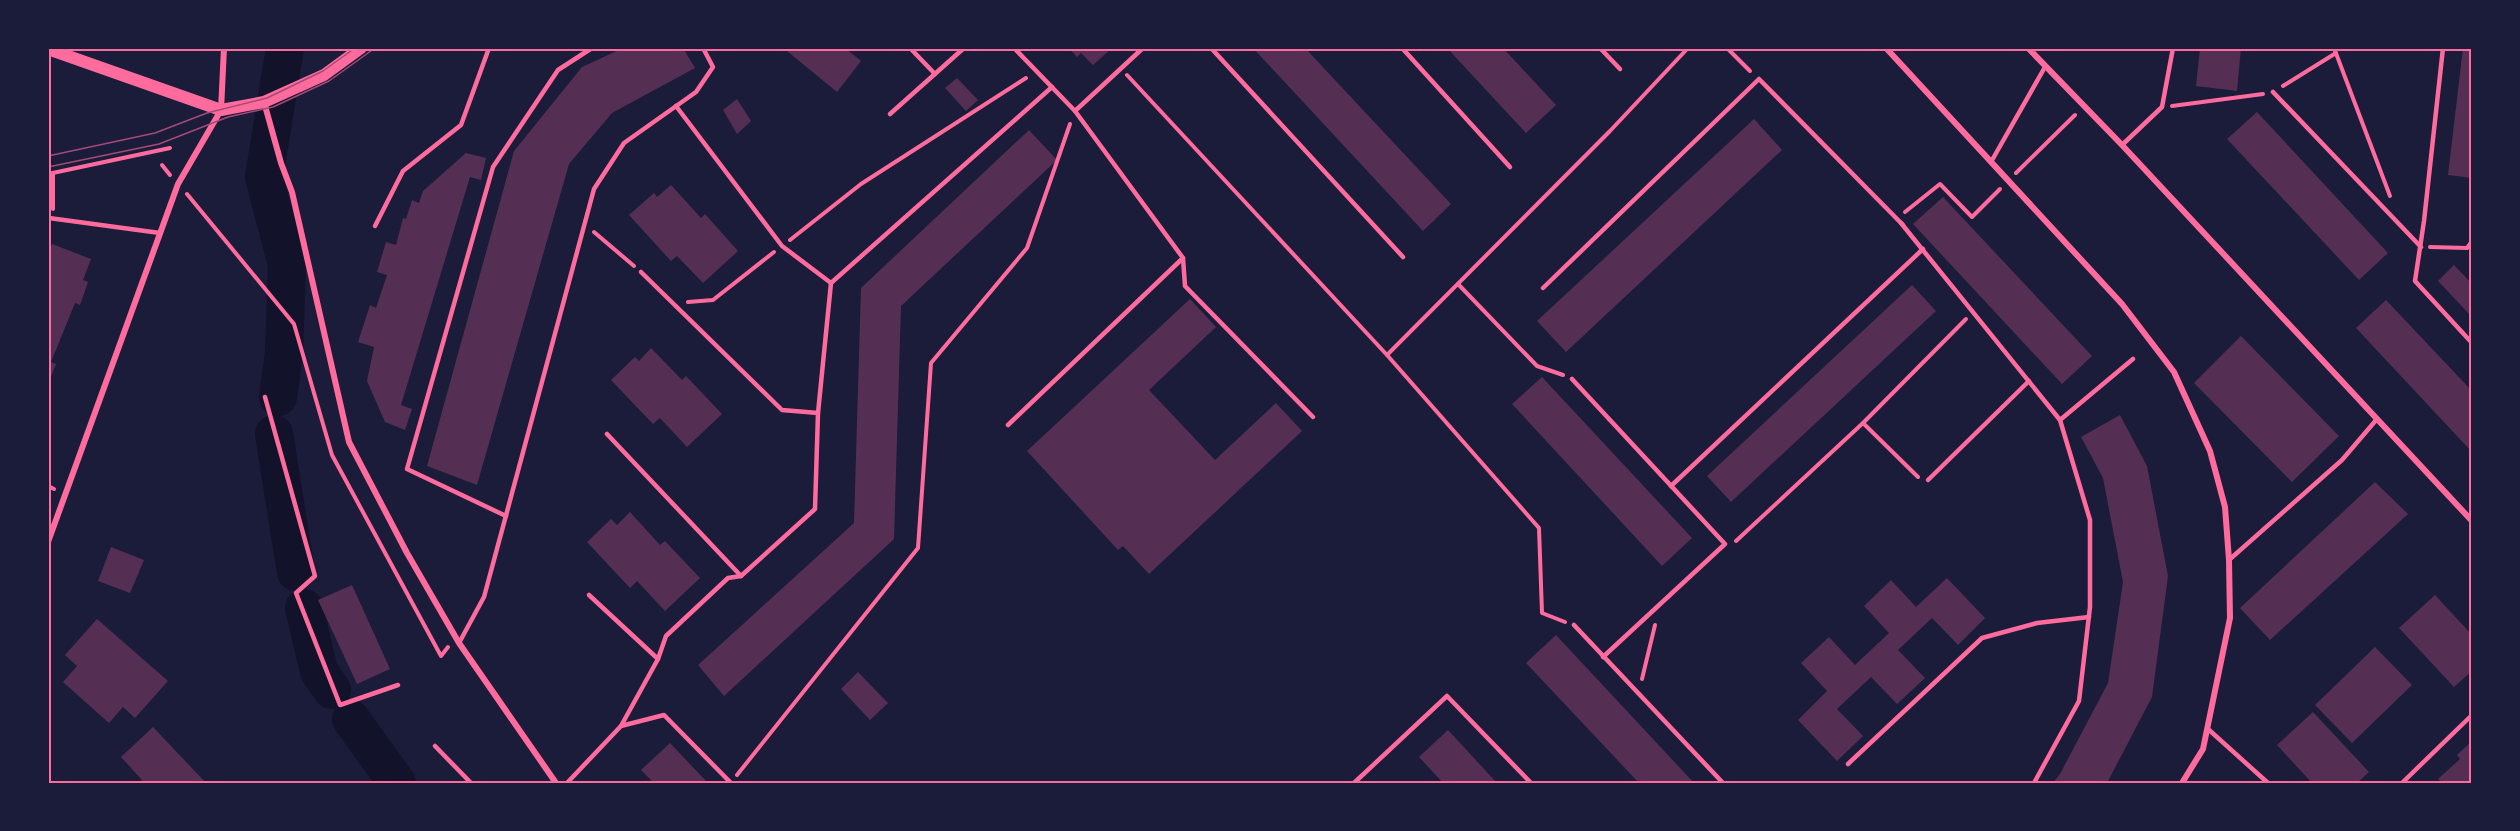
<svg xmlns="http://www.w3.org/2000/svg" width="2520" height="831" font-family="'Source Sans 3',sans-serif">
	<rect width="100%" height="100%" fill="#1b1b3a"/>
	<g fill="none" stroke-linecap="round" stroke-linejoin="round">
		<g stroke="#12122b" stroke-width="38">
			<polyline points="278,397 284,354 287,265 264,177 285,48"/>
			<polyline points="274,434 296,572"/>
			<polyline points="304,608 319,671 332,690"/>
			<polyline points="351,719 397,783"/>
		</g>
	</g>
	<g fill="#542f53">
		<polygon points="623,48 683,48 695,68 612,113 569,164 477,485 427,466 514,151 582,67"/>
		<polygon points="789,48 845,48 861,61 837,92 787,51"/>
		<polygon points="1069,48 1112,48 1093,65 1081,53 1077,57"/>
		<polygon points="1253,48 1305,48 1451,204 1423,231"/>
		<polygon points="1447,48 1503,48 1556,105 1526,133"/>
		<polygon points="2200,48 2241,48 2237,91 2196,86"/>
		<polygon points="2463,48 2472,48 2472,178 2448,175"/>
		<polygon points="957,78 978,100 966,111 945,88"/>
		<polygon points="737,99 751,121 737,134 723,110"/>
		<polygon points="2257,112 2388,253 2359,280 2227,139"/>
		<polygon points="1754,119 1782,150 1566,352 1537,321"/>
		<polygon points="1029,130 1057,160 901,306 894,539 724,696 698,665 854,523 861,288"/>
		<polygon points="466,153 486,158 481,180 470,177 401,405 412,409 405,430 385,422 367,381 374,347 358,342 370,305 376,308 387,275 377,272 386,242 396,245 403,218 406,219 412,200 419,203 423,191"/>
		<polygon points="671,185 701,218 705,214 738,251 703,283 677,256 671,261 629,215 654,193 657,197"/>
		<polygon points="1943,197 2092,356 2062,384 1913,224"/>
		<polygon points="52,244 91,259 83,280 88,282 80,305 75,303 51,362 56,364 48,384 48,253"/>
		<polygon points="2454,265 2472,284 2472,317 2438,281"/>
		<polygon points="1912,285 1936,311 1731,502 1707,476"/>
		<polygon points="1190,299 1216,327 1149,390 1215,460 1276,403 1302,431 1149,574 1123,546 1118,550 1027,451"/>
		<polygon points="2386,300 2472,391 2472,452 2356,328"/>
		<polygon points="2241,336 2339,436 2292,482 2194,383"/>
		<polygon points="651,348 682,380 686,376 722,414 687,447 660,418 653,424 611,380 635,357 639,361"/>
		<polygon points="1542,377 1692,538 1662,566 1512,404"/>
		<polygon points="2120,415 2147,466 2168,576 2152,697 2107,783 2053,783 2060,774 2108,683 2123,582 2103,478 2081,437"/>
		<polygon points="2375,482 2408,514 2270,640 2240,608"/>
		<polygon points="630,512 660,545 665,541 700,578 665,611 637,581 630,588 587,542 611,519 617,525"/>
		<polygon points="111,547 144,560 130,593 98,581"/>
		<polygon points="1947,578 1985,618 1958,645 1932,618 1898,650 1925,678 1897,704 1871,677 1837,709 1863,736 1837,761 1798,720 1827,691 1801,663 1829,637 1855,665 1889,633 1864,606 1891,580 1916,607"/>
		<polygon points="352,585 390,669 357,684 318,600"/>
		<polygon points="2435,595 2472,635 2472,671 2454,687 2399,628"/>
		<polygon points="97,619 168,681 135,718 123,707 109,723 63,682 77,666 65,655"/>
		<polygon points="1556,635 1694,783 1639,783 1526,663"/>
		<polygon points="2375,647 2412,685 2352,743 2315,705"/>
		<polygon points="858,672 888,703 870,720 841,689"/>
		<polygon points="2313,712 2369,772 2357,783 2312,783 2277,745"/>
		<polygon points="153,727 206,783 139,783 142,780 121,757"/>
		<polygon points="1448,730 1497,783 1443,783 1419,757"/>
		<polygon points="2472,741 2472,783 2442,783 2438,779 2460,759 2457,755"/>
		<polygon points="670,743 708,783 654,783 641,770"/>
	</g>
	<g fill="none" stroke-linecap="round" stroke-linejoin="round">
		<g stroke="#ff6b9d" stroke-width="4">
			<polyline points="1727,48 1750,71"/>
			<polyline points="2334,48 2390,196"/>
			<polyline points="1127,75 1387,355 1610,131 1688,48"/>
			<polyline points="2283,86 2336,53"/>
			<polyline points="2172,106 2263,94"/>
			<polyline points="162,165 170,175"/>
			<polyline points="2016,173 2075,115"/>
			<polyline points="48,174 170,148"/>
			<polyline points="187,194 294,324 332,455 441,656 448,647"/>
			<polyline points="53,209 53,173"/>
			<polyline points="1905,212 1940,184 1972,217 2000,189"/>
			<polyline points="594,232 634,266"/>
			<polyline points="790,240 861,184 1026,78"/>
			<polyline points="2430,247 2467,248 2472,241"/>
			<polyline points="1458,284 1537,366 1563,375"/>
			<polyline points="688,302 713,300 774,252"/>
			<polyline points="1387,355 1539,528 1542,613 1565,622"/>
			<polyline points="1863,423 1966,319"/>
			<polyline points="48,486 54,489"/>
			<polyline points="1736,541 1863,423 1918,477"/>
			<polyline points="1642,679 1655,625"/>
			<polyline points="737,775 918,548 931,363 1027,248 1070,124"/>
		</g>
		<g stroke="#ff6b9d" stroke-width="4.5">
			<polyline points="910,48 935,74"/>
			<polyline points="1014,48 1075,111 1183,258 1185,286 1313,417"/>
			<polyline points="1211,48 1403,257"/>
			<polyline points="1402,48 1510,167"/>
			<polyline points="1600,48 1620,69"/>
			<polyline points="2443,48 2424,221 2415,281 2472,343"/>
			<polyline points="2273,92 2421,247"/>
			<polyline points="676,106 782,246 831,283"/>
			<polyline points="1075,111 1143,48"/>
			<polyline points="890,114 964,48"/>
			<polyline points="2122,145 2162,107 2173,48"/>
			<polyline points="1991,162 2045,67"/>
			<polyline points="49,218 160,233"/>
			<polyline points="1901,223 2060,420 2133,359"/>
			<polyline points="375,226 403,171 461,125 489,48"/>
			<polyline points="641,272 782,410 818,413"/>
			<polyline points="1543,288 1759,79 1903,225"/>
			<polyline points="1572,379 1725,544 1603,657"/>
			<polyline points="265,397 315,576 296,593 340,705 398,685"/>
			<polyline points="1008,425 1183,258"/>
			<polyline points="607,434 741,576"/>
			<polyline points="1928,480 2029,381"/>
			<polyline points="1671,486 1923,249"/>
			<polyline points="506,516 407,469 493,167 558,70 592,48"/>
			<polyline points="2229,560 2342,460 2377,419"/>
			<polyline points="589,595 658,659"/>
			<polyline points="1574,625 1723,783"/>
			<polyline points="459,643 484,597 594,189 624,143 696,92 713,67 703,48"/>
			<polyline points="621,726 658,659 666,636 728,578 741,576 815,509 818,413 831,283 1052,87"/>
			<polyline points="2208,729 2268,783"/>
			<polyline points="435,746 471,783"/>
			<polyline points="1848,764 1982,638 2037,623 2089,617"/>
			<polyline points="567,783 621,726 664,715 731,783"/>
			<polyline points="1354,783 1447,696 1531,783"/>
			<polyline points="2034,783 2079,701 2090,607 2090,520 2060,420"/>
			<polyline points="2402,783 2472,715"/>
		</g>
		<g stroke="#ff6b9d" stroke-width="6">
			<polyline points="1886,48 2122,304 2174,372 2210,451 2225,507 2229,560 2230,618 2203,749 2182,783"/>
			<polyline points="2028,48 2122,145 2472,521"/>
			<polyline points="264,102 281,163 292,192 349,442 407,553 459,643 556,783"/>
			<polyline points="48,542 178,184 221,110 224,48"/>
		</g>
		<polyline stroke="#ff6b9d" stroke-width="12" points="48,49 221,110 264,102 324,75 361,48"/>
		<g stroke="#a44b75" stroke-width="1.5">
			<polyline points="48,156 155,133 207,113 267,98 323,71 355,48"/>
			<polyline points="48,167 159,144 228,117 273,107 329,81 375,48"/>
		</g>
	</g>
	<rect width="2520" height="831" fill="none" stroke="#1b1b3a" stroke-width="99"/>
	<rect x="50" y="50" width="2420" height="732" fill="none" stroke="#ff6b9d" stroke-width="2"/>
</svg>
